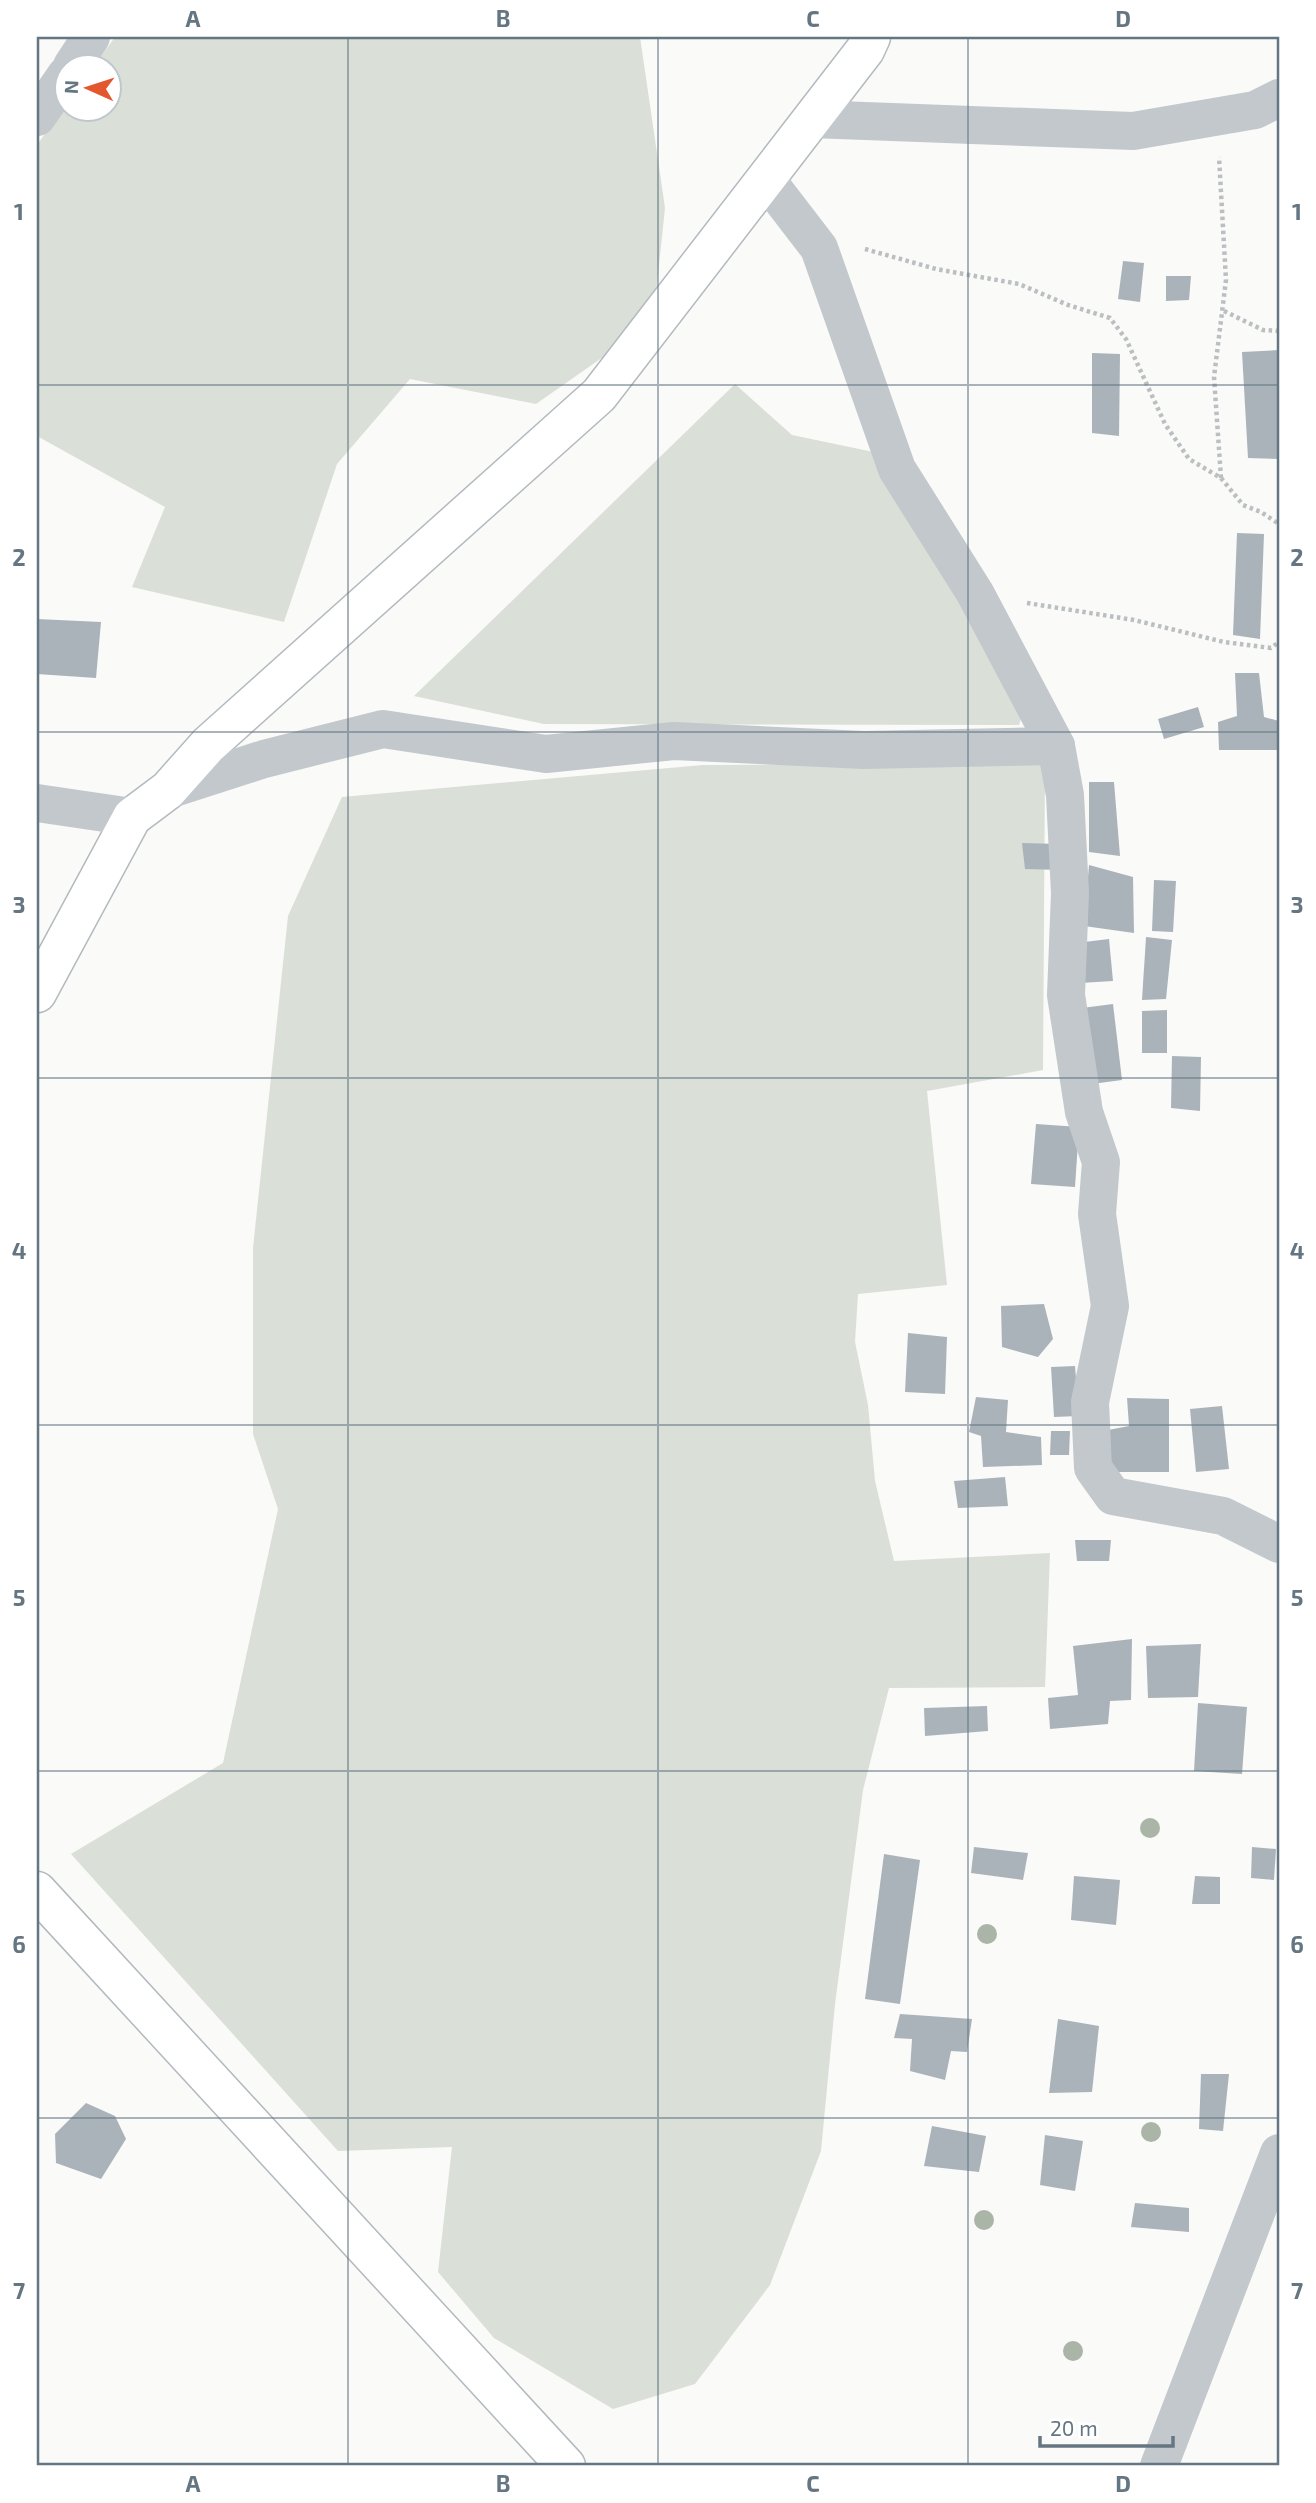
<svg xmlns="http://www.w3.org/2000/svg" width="1316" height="2503" font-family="'Exo 2',sans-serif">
	<rect width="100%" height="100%" fill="#fafaf8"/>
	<g fill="#dadfd7">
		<polygon points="115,37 640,37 665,208 653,322 536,404 410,379 337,464 284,622 132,587 165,507 37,436 37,145 66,104 66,108 108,108 108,66 94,66"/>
		<polygon points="735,384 792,435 883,454 1026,703 1019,725 544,724 414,696"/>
		<polygon points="1045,764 1043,1070 927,1091 947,1285 858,1294 855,1342 868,1405 875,1481 894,1561 1050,1553 1045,1687 889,1688 863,1790 835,2004 821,2151 770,2285 695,2384 613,2409 494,2338 438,2272 452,2147 338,2151 71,1854 223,1763 278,1509 253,1434 253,1248 288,916 342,797 703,765"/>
	</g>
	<g fill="#aab3b9">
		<polygon points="1123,261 1144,263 1140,302 1118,299"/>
		<polygon points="1166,276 1191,276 1189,300 1166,301"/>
		<polygon points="1279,350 1279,459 1248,458 1242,352"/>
		<polygon points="1092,353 1120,354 1119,436 1092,433"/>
		<polygon points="1237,533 1264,534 1260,639 1233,635"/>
		<polygon points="37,619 101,622 96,678 37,674"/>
		<polygon points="1235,673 1259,673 1264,717 1279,721 1278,750 1219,750 1218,722 1237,716"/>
		<polygon points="1198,707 1204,727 1164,739 1158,719"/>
		<polygon points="1089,782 1114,782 1120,856 1089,852"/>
		<polygon points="1022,843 1059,844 1061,870 1025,869"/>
		<polygon points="1089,865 1133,877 1134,933 1084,926"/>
		<polygon points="1154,880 1176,881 1173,932 1152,931"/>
		<polygon points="1146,937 1172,940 1166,999 1142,1000"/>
		<polygon points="1109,939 1113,981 1080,983 1076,943"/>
		<polygon points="1113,1004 1122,1080 1092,1084 1082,1008"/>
		<polygon points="1167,1010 1167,1053 1142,1053 1142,1011"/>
		<polygon points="1172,1056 1201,1057 1200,1111 1171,1108"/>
		<polygon points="1036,1124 1079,1127 1075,1187 1031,1184"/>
		<polygon points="1044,1304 1053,1339 1038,1357 1002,1347 1001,1306"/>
		<polygon points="908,1333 947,1337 945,1394 905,1392"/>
		<polygon points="1075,1366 1079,1416 1054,1417 1051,1367"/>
		<polygon points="976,1397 1008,1400 1006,1432 1041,1437 1042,1465 983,1467 981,1436 969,1432"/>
		<polygon points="1127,1398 1169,1399 1169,1472 1102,1472 1103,1431 1129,1426"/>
		<polygon points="1222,1406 1229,1469 1196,1472 1190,1409"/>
		<polygon points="1051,1431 1070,1431 1069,1455 1050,1455"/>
		<polygon points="1005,1477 1008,1506 958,1508 954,1481"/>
		<polygon points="1075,1540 1111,1540 1109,1561 1077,1561"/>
		<polygon points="1132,1639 1131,1700 1110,1701 1108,1724 1050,1729 1048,1698 1078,1695 1073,1646"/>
		<polygon points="1201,1644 1198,1697 1148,1698 1146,1646"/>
		<polygon points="1198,1703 1247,1707 1242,1774 1194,1771"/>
		<polygon points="987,1706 988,1731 925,1736 924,1708"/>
		<polygon points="974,1847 1028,1853 1023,1880 971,1873"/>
		<polygon points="1252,1847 1276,1849 1274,1880 1251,1878"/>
		<polygon points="884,1854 920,1860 900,2004 865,1999"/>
		<polygon points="1074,1876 1120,1880 1116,1925 1071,1920"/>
		<polygon points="1195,1876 1220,1877 1220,1904 1192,1904"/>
		<polygon points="900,2014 972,2019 967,2052 951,2051 945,2080 910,2071 912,2039 894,2038"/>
		<polygon points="1058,2019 1099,2026 1092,2092 1049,2093"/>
		<polygon points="1201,2074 1229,2074 1223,2131 1199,2129"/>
		<polygon points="86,2103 115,2116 126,2139 101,2179 56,2163 55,2134"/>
		<polygon points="932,2126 986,2136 979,2172 924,2166"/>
		<polygon points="1045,2135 1083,2141 1075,2191 1040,2185"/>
		<polygon points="1135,2203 1189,2208 1189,2232 1131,2227"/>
	</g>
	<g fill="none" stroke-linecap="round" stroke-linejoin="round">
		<defs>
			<g id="secondary">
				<polyline points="37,993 132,817 168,790 208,745 599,395 865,50 871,37"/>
				<polyline points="37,1891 566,2466"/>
			</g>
		</defs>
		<use href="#secondary" stroke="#b3babf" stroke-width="41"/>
		<g stroke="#bbbfc2" stroke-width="4.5" stroke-dasharray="3.5 3.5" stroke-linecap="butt">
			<polyline points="865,249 936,269 1019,284 1068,305 1110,318 1126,339 1165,424 1189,459 1221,478 1214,377 1226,280 1219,157"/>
			<polyline points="1224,311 1263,330 1279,331"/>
			<polyline points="1221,478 1243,505 1261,512 1279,524"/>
			<polyline points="1027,603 1134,620 1224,642 1271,648 1279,642"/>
		</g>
		<g stroke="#c3c8cc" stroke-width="38">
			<polyline points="72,66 91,37"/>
			<polyline points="37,117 66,75"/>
			<polyline points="812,119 1133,131 1255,110 1279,98"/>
			<polyline points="766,179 819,248 897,469 975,593 1056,746 1065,795 1070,893 1066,995 1084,1112 1101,1162 1097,1214 1110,1306 1090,1402 1093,1468 1113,1496 1223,1516 1279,1544"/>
			<polyline points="168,790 264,759 383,729 546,754 674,741 864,750 1056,746"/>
			<polyline points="37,803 132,817"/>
			<polyline points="1159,2466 1279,2153"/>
		</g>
		<use href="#secondary" stroke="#fff" stroke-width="38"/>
	</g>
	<g fill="#aab4a7">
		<circle cx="1150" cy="1828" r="10"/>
		<circle cx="987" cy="1934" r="10"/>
		<circle cx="1151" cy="2132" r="10"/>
		<circle cx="984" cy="2220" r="10"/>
		<circle cx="1073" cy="2351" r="10"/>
	</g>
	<path fill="none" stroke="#657683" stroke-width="2" stroke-opacity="0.55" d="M 348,37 L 348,2466M 658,37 L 658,2466M 968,37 L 968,2466M 37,385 L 1279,385M 37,732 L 1279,732M 37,1078 L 1279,1078M 37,1425 L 1279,1425M 37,1771 L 1279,1771M 37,2118 L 1279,2118"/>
	<rect width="1316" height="2503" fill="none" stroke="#ffffff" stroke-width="77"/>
	<g transform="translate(88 88) rotate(273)"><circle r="33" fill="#ffffff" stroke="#c1c8cd" stroke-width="2"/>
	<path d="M0-5L12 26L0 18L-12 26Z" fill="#e4572e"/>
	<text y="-10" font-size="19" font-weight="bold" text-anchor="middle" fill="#657683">N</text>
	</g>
	<path d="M1040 2436v10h133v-10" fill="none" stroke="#657683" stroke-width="3.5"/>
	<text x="1050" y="2436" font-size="21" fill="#657683" stroke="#ffffff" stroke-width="5" paint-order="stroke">20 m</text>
	<rect x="38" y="38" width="1240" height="2426" fill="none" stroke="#657683" stroke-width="2.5"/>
	<g font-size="23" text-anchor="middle" font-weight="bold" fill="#657683">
		<text x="193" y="27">A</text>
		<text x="503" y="27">B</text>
		<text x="813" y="27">C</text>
		<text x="1123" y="27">D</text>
		<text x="19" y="220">1</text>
		<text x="1297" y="220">1</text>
		<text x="19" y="566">2</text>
		<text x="1297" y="566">2</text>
		<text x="19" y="913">3</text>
		<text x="1297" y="913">3</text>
		<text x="19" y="1259">4</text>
		<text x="1297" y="1259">4</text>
		<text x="19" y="1606">5</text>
		<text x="1297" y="1606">5</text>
		<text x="19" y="1953">6</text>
		<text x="1297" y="1953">6</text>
		<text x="19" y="2299">7</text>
		<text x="1297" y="2299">7</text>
		<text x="193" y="2492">A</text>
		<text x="503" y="2492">B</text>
		<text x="813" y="2492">C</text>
		<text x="1123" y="2492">D</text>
	</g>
</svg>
